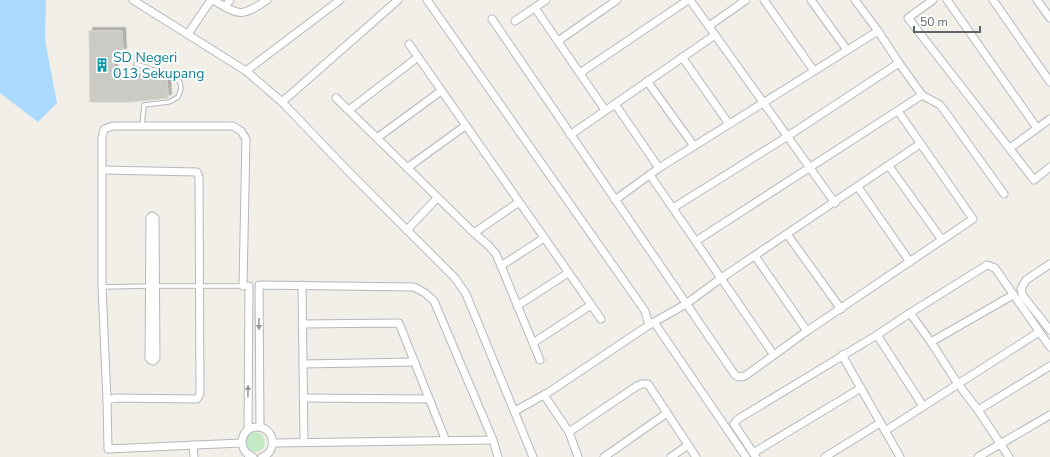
<svg xmlns="http://www.w3.org/2000/svg" width="1050" height="457" font-family="'Nunito Sans',sans-serif">
	<defs>
		<filter id="shadow"><feDropShadow dx="3.5" dy="-3.5" stdDeviation="0" flood-color="#0004"/></filter>
	</defs>
	<rect width="100%" height="100%" fill="#f1efe8"/>
	<circle fill="#c5e8c5" cx="255" cy="442" r="10"/>
	<polygon fill="#aadaff" points="0,0 46,0 45,40 57,103 38,122 0,93"/>
	<polygon fill="#cccac5" stroke="#d6d1c6" filter="url(#shadow)" points="89,31 122,31 123,52 113,52 115,79 167,77 168,98 129,102 90,102"/>
	<g fill="none" stroke-linecap="round" stroke-linejoin="round">
		<defs>
			<g id="lane">
				<polyline points="136,64 176,77 180,82 181,89 178,97 169,102 144,105 142,126"/>
				<polyline points="156,286 243,286"/>
				<polyline points="102,287 149,286"/>
			</g>
			<g id="street">
				<polyline points="133,0 246,71 282,102 350,173 455,278 466,294 533,457"/>
				<path d="M 213,0 C 240,15 240,18 267,0"/>
				<polyline points="427,0 645,311 649,325 549,392 515,411"/>
				<polyline points="690,0 835,203"/>
				<polyline points="764,0 814,71"/>
				<polyline points="811,0 847,50"/>
				<polyline points="855,0 878,31 899,63"/>
				<polyline points="933,0 908,18 1034,180 1050,167"/>
				<polyline points="947,0 1037,128"/>
				<polyline points="993,0 1050,82"/>
				<polyline points="1037,0 1050,18"/>
				<polyline points="225,7 230,0"/>
				<polyline points="535,8 605,110"/>
				<polyline points="492,19 735,375 739,377 745,376 807,331 973,219 898,111"/>
				<polyline points="515,21 546,0"/>
				<polyline points="709,26 746,0"/>
				<polyline points="188,34 211,0"/>
				<polyline points="558,41 617,0"/>
				<polyline points="409,44 601,319"/>
				<polyline points="682,57 729,124"/>
				<polyline points="246,71 340,0"/>
				<polyline points="580,73 688,0"/>
				<polyline points="647,81 694,146"/>
				<polyline points="336,98 474,233 488,245 496,254 540,360"/>
				<polyline points="282,102 398,0"/>
				<polyline points="615,104 659,168"/>
				<polyline points="349,110 418,57"/>
				<polyline points="570,135 715,35"/>
				<polyline points="377,138 441,91"/>
				<polyline points="1010,148 1050,119"/>
				<polyline points="889,166 942,240"/>
				<polyline points="407,168 465,126"/>
				<polyline points="102,170 197,172 199,177 200,394 197,399 115,398 107,400 108,449 241,443"/>
				<path d="M 650,175 C 691,234 732,295 774,355"/>
				<polyline points="858,187 910,262"/>
				<polyline points="615,200 659,168 878,31"/>
				<polyline points="673,208 788,136 899,63 922,95 940,105 944,110 1004,194"/>
				<polygon points="152,216 155,218 156,358 153,361 151,360 149,358 150,218"/>
				<polyline points="407,230 437,198"/>
				<polyline points="474,233 519,202"/>
				<polyline points="787,234 841,309"/>
				<polyline points="696,241 922,95"/>
				<polyline points="755,256 807,331"/>
				<polyline points="1050,264 1026,280 1021,289 1023,296 1050,330"/>
				<polyline points="501,266 544,238"/>
				<polyline points="302,285 304,442"/>
				<polyline points="517,306 568,273"/>
				<polyline points="910,313 931,342 958,384 978,410 1009,457"/>
				<polyline points="654,322 746,457"/>
				<polyline points="302,324 399,323 446,441"/>
				<polyline points="649,325 686,304 720,279 920,144"/>
				<polyline points="877,335 923,406"/>
				<polyline points="931,342 1013,295"/>
				<polyline points="533,343 591,305"/>
				<polyline points="842,355 900,457"/>
				<polyline points="303,364 414,362"/>
				<polyline points="544,395 569,432 578,457"/>
				<polyline points="303,398 429,399"/>
				<polyline points="107,400 102,287 102,138 104,129 113,126 233,126 241,131 246,139 243,286"/>
				<polyline points="978,410 1050,366"/>
				<polyline points="260,427 259,285 414,287 425,293 434,301 493,440 498,457"/>
				<polyline points="248,430 249,286"/>
				<polyline points="885,431 1039,332"/>
				<polyline points="569,432 637,386 642,384 648,384 696,457"/>
				<polyline points="273,443 493,440"/>
				<polyline points="193,445 194,457"/>
				<polyline points="753,453 861,388"/>
				<path d="M 253,457 C 236,451 240,427 257,427 C 275,427 278,452 262,457"/>
				<polyline points="604,457 667,413"/>
				<polyline points="671,457 688,445"/>
				<polyline points="756,457 734,424 738,419 877,335 910,313 987,265 995,268 1050,347"/>
				<polyline points="825,457 880,423"/>
				<polyline points="978,457 1050,415"/>
			</g>
		</defs>
		<use href="#lane" stroke="#b5b8bc" stroke-width="5.5"/>
		<use href="#street" stroke="#b5b8bc" stroke-width="9"/>
		<use href="#lane" stroke="#fff" stroke-width="3.5"/>
		<use href="#street" stroke="#fff" stroke-width="7"/>
	</g>
	<defs><path id="oneway-solid" d="M-6-.8H1V-3.2L6.5 0L1 3.2V.8H-6Z"/></defs>
	<g fill="#979a9d">
		<use href="#oneway-solid" transform="translate(259 324) rotate(90)"/>
		<use href="#oneway-solid" transform="translate(248 391) rotate(-89)"/>
	</g>
	<defs>
		<symbol id="building-bare" viewBox="-9 -9 18 18"><path d="M-4-6H4V6H1V3H-1V6H-4ZM-2.5-4.3h1.7v1.8h-1.7ZM.8-4.3h1.7v1.8H.8ZM-2.5-1h1.7V.8h-1.7ZM.8-1h1.7V.8H.8Z" fill="#0f9aa8" stroke="#fff" stroke-width="2.5" paint-order="stroke"/></symbol>
	</defs>
	<g fill-rule="evenodd">
		<use href="#building-bare" x="92" y="55" width="20" height="20"/>
	</g>
	<g text-anchor="middle" stroke-width="4" stroke-linejoin="round" paint-order="stroke">
		<g font-size="14" fill="#0d838f" stroke="#fff" text-anchor="start">
			<text x="113" y="62">SD Negeri<tspan x="113" dy="16">013 Sekupang</tspan></text>
		</g>
	</g>
	<path d="M914 26v6h66v-6" fill="none" stroke="#5f6368" stroke-width="2"/>
	<text x="920" y="26" font-size="12" fill="#5f6368" stroke="#ffffff" stroke-width="3" paint-order="stroke">50 m</text>
</svg>
